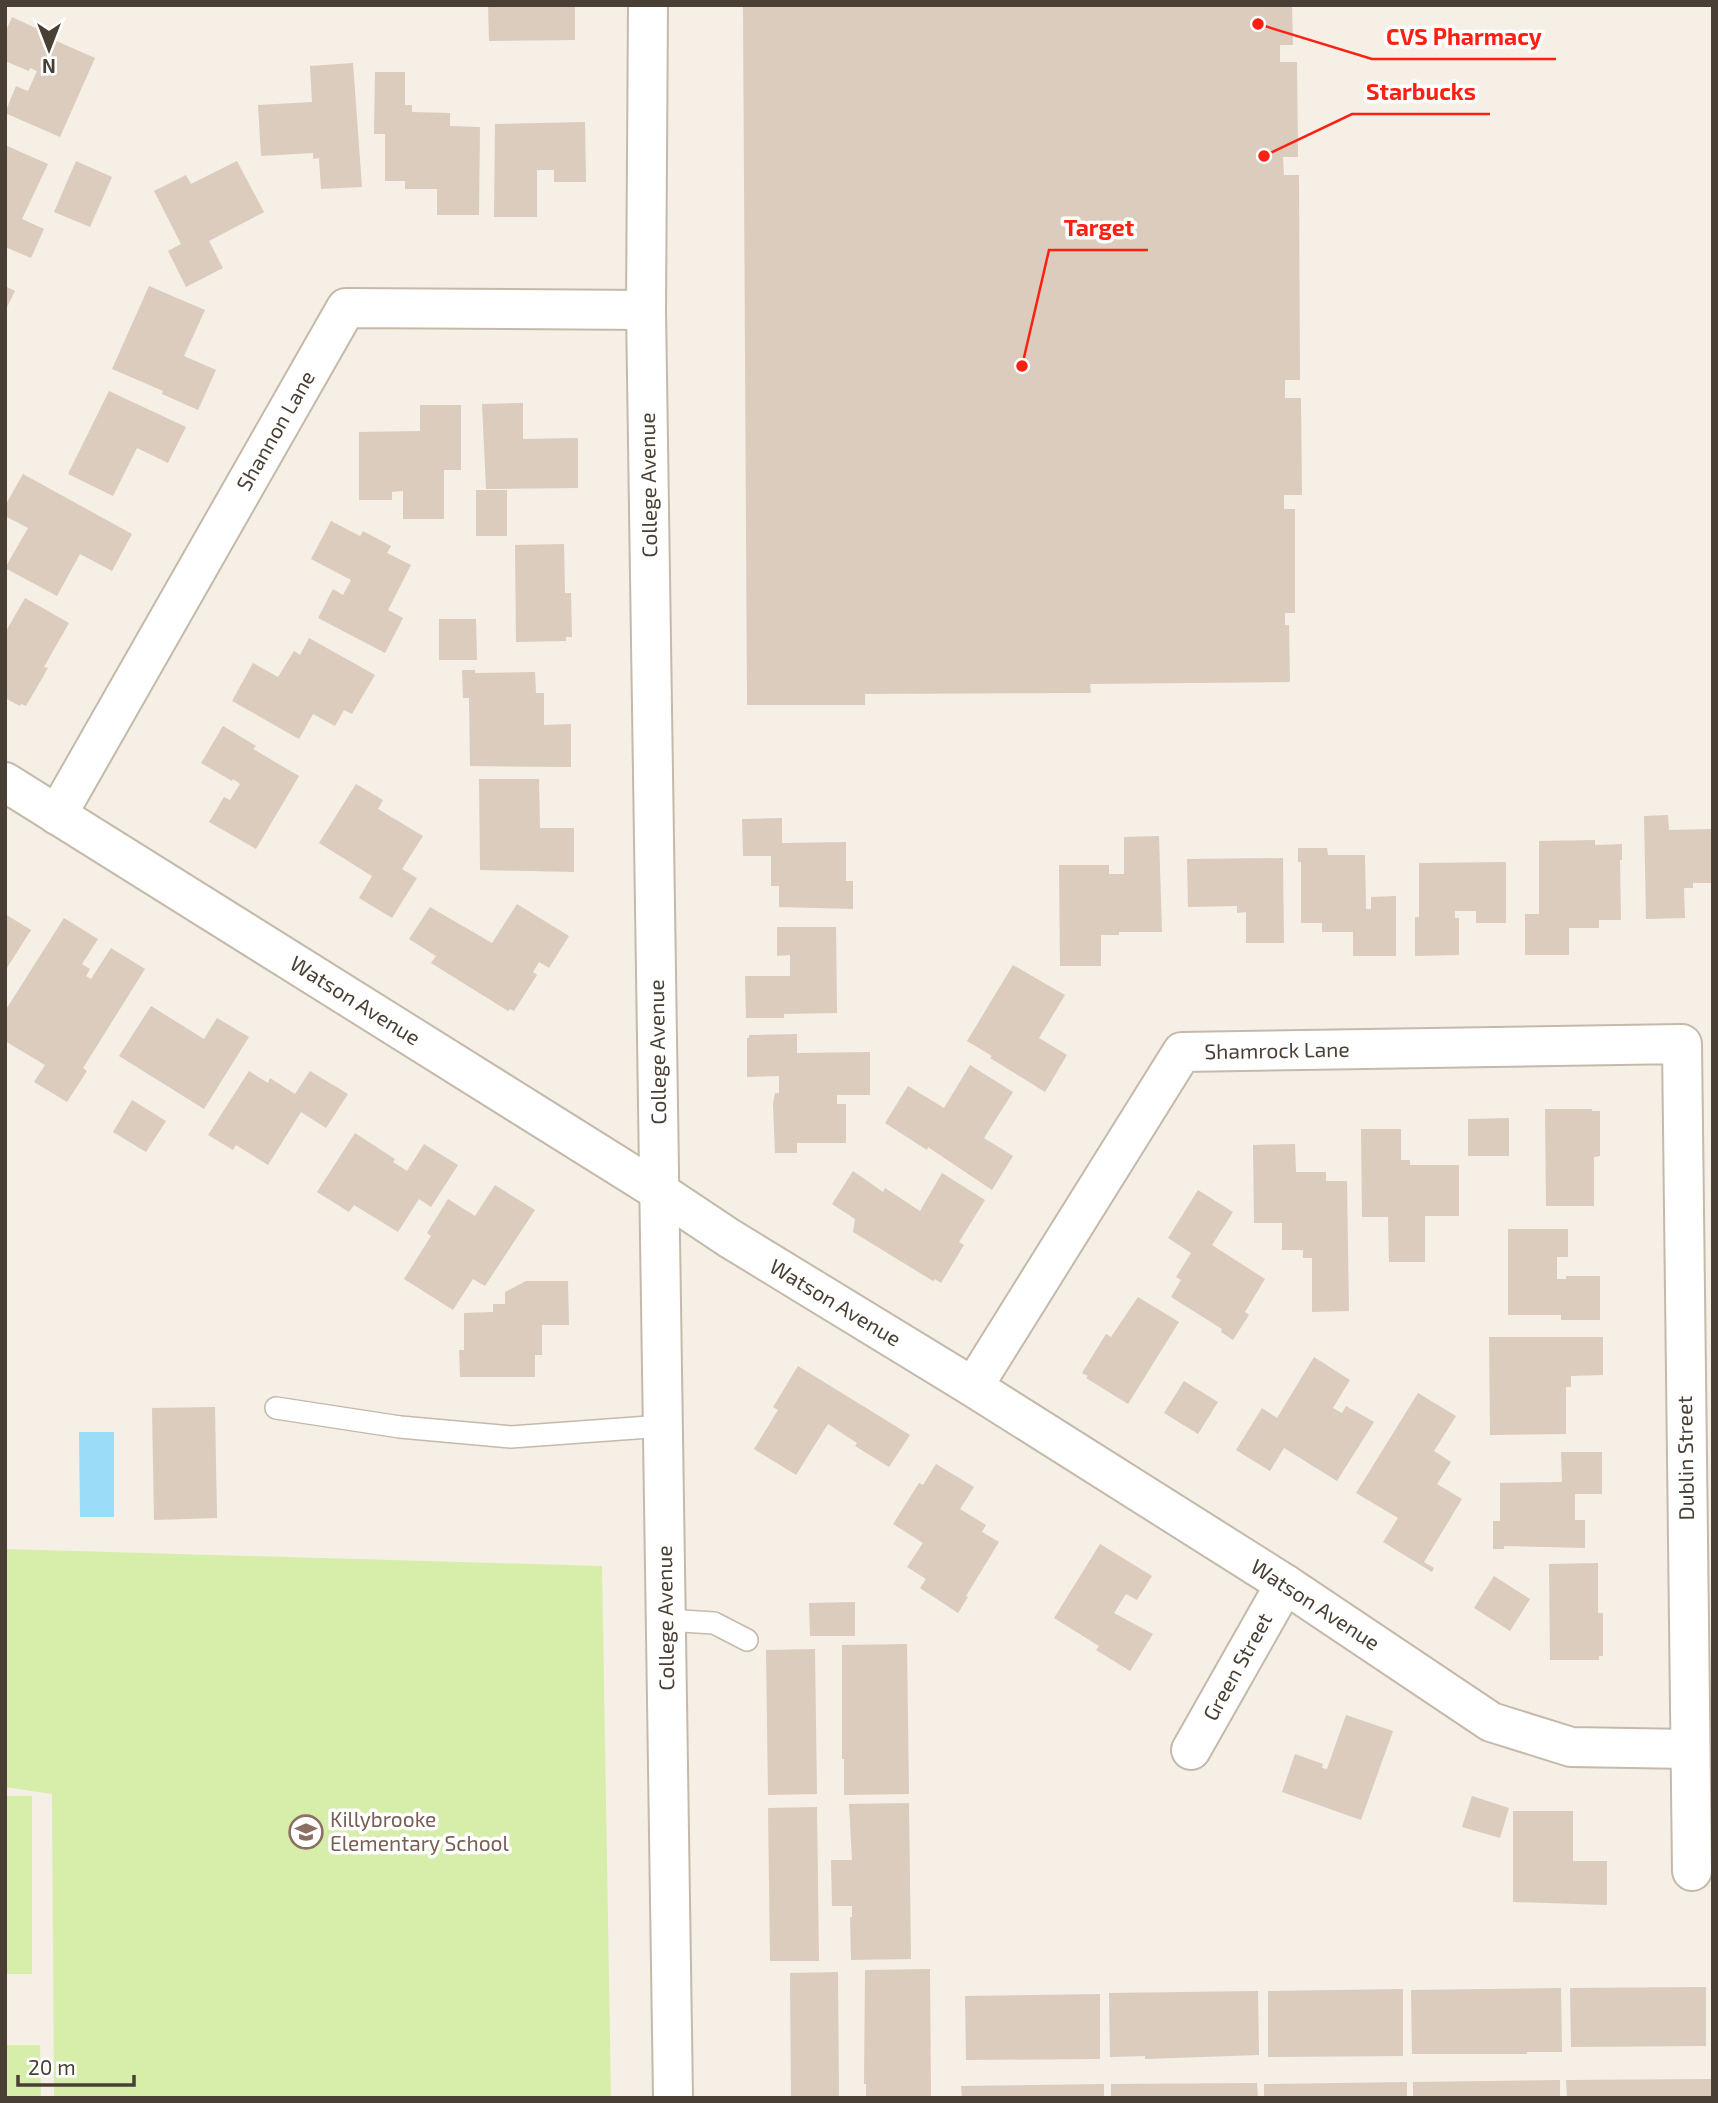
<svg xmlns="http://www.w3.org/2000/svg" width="1718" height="2103" font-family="'Exo 2',sans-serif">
	<rect width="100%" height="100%" fill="#f5efe6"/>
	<g fill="#d6eeaa">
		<polygon points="5,1549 602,1566 611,2098 54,2098 52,1794 5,1787"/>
		<rect x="5" y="1796" width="27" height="178"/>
		<polygon points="5,2045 40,2045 41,2098 5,2098"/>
	</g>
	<polygon fill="#9bdcf9" points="79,1432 114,1432 114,1517 80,1517"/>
	<g fill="#dbccbd">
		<polygon points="488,5 575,5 575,40 489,41"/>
		<polygon points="743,5 1292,5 1293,45 1280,45 1280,62 1297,62 1298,157 1283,157 1284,175 1299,175 1300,380 1285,380 1285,398 1301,398 1302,495 1284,495 1284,509 1295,509 1295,613 1285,613 1285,625 1289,625 1290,682 1090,684 1091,693 865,694 865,705 747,705"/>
		<polygon points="12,17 46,33 45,36 95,58 60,137 5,113 16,86 28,91 37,71 30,68 29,71 5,61 5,33"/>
		<polygon points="353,63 362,187 321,189 319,158 313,159 313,153 261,156 258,105 312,102 310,66"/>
		<polygon points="375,72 405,72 405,105 412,105 412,112 450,113 450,126 480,127 479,215 437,215 437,189 405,189 405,181 385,181 385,134 374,134"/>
		<polygon points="585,122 586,182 554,182 554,170 537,170 537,217 494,217 495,124"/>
		<polygon points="5,145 48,164 22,219 44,229 31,258 5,247"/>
		<polygon points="76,161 112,177 90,227 54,212"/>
		<polygon points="237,161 264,212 209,241 223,268 186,287 168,251 181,244 154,191 186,175 191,184"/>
		<polygon points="5,286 15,291 5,311"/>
		<polygon points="149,286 205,310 184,356 216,370 198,410 162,394 163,391 112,369"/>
		<polygon points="109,391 186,427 168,463 137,448 113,496 68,474"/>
		<polygon points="523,403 523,439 578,438 578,488 486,489 482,404"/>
		<polygon points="420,405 461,405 461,470 444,470 444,519 403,519 403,491 392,492 392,500 359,500 359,432 420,431"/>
		<polygon points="23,474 132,534 112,571 80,554 57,596 5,568 28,528 5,516 5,506"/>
		<rect x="476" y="490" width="31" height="46"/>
		<polygon points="331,521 360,536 363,531 391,546 387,553 411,565 388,610 403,618 385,653 318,618 333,589 343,595 351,580 311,559"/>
		<polygon points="564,544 565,593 571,593 572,637 566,637 566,641 516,642 515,545"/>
		<polygon points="25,598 69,623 44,667 48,668 26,706 21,704 20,706 5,698 5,633"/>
		<polygon points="439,619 476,619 477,660 439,660"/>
		<polygon points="309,638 375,675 352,714 344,710 335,726 313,714 299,739 232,701 253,663 278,677 294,651 300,655"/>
		<polygon points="462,670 475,670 475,673 535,672 536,693 544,693 544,725 571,724 571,767 470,766 469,698 463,698"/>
		<polygon points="223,726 256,746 253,749 299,776 256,849 209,822 224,797 230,800 240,784 233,779 232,781 201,763"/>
		<polygon points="479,779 539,779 540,828 574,828 574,872 480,870"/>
		<polygon points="356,784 383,800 378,809 423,836 402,869 417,878 392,918 359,898 372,876 319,843"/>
		<polygon points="1668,815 1669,830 1713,829 1713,883 1693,883 1693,888 1684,888 1685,918 1646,919 1644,816"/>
		<polygon points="782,818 782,843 846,842 846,881 853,881 853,909 779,907 779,886 771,886 771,856 743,856 742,819"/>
		<polygon points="1159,836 1162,932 1119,932 1119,935 1101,935 1101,966 1060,966 1059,865 1109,865 1109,874 1124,874 1124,837"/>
		<polygon points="1595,840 1595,845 1622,844 1622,860 1620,860 1621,920 1599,920 1599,928 1569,928 1569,955 1525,955 1525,914 1539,914 1539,841"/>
		<polygon points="1298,848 1327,848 1328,855 1365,855 1366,909 1371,909 1371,897 1396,896 1396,956 1353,956 1353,932 1322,932 1322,923 1301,923 1301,862 1298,862"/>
		<polygon points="1283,858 1284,943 1246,943 1246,912 1237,913 1237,906 1188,907 1187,859"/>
		<polygon points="1506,862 1506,923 1476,923 1476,911 1455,911 1455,918 1459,918 1459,955 1415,956 1415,917 1419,917 1419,863"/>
		<polygon points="517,904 569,936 549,968 539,962 533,972 537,975 514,1011 510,1009 508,1011 431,963 436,956 409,939 430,907 492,943"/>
		<polygon points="5,914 31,930 5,971"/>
		<polygon points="64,918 98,939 82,964 90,969 86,976 91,979 111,948 145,969 83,1068 87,1071 67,1102 34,1082 45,1065 5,1041 5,1011"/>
		<polygon points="777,927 836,927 837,1013 784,1014 784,1018 746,1018 745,976 790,976 790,955 777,956"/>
		<polygon points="1013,965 1065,995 1039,1038 1067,1055 1045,1092 990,1058 992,1056 967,1041"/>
		<polygon points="151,1006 204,1039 217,1018 249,1037 204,1109 119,1056"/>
		<polygon points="797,1034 797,1053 870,1052 870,1095 837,1095 837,1104 846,1104 846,1143 797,1143 797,1153 775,1153 773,1104 775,1093 779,1093 779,1076 747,1077 747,1038 749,1038 749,1035"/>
		<polygon points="970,1065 1013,1092 984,1138 1013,1156 992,1190 928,1147 927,1150 885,1123 908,1086 944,1108"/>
		<polygon points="249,1071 268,1083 270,1078 295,1094 310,1071 348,1094 326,1128 301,1112 268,1165 236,1145 233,1150 208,1135"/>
		<polygon points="132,1100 166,1121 146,1152 113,1132"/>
		<polygon points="1545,1109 1592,1109 1592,1111 1600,1111 1600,1156 1594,1157 1594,1206 1546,1206"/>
		<polygon points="1509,1118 1509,1156 1468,1156 1468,1119"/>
		<polygon points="1361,1129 1401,1129 1401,1160 1410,1160 1410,1165 1459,1165 1459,1216 1425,1216 1425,1262 1389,1262 1388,1217 1362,1217"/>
		<polygon points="355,1133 395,1159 393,1162 407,1171 424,1144 458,1165 431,1207 419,1199 398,1232 354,1205 349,1212 317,1192"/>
		<polygon points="1295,1144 1296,1172 1326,1172 1326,1181 1347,1181 1349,1311 1312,1312 1312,1258 1303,1258 1303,1250 1282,1250 1282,1223 1254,1223 1253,1145"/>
		<polygon points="853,1171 883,1192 885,1188 920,1211 942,1173 985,1200 959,1242 964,1245 941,1283 935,1279 933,1281 853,1232 855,1219 832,1204"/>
		<polygon points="495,1185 535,1210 485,1286 473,1279 453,1310 404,1279 431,1236 427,1233 448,1199 475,1216"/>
		<polygon points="1198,1190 1233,1212 1212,1245 1265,1279 1245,1312 1249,1315 1233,1340 1221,1332 1222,1329 1171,1297 1181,1280 1176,1277 1191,1253 1168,1238"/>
		<polygon points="1508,1229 1568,1229 1568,1257 1557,1257 1557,1279 1566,1279 1566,1276 1600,1276 1600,1320 1561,1320 1561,1315 1508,1315"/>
		<polygon points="526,1281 568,1281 569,1325 542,1325 542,1355 535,1355 535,1377 460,1377 459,1350 464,1350 464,1313 493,1312 493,1304 505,1304 505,1292"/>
		<polygon points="1138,1297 1179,1322 1128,1404 1086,1378 1088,1376 1082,1373 1106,1334 1111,1337"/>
		<polygon points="1489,1337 1603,1337 1603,1375 1571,1376 1571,1387 1566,1387 1566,1434 1490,1435"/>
		<polygon points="1314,1357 1350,1380 1333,1408 1342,1413 1346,1406 1374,1422 1337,1481 1284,1448 1270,1471 1236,1450 1262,1408 1277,1418"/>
		<polygon points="798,1366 910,1435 889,1467 855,1446 857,1443 828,1424 796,1475 754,1449 778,1410 773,1407"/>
		<polygon points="1184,1381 1218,1402 1198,1434 1164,1413"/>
		<polygon points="1418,1393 1456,1416 1434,1451 1451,1462 1437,1484 1462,1499 1424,1562 1434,1568 1432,1572 1383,1542 1398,1518 1356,1493"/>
		<polygon points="215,1407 217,1518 154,1520 152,1408"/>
		<polygon points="1561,1452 1602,1452 1602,1494 1575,1494 1575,1520 1585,1520 1585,1548 1504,1546 1504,1549 1493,1549 1493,1521 1500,1521 1500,1483 1562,1482"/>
		<polygon points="936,1464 974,1487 960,1509 986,1525 982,1532 999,1542 966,1596 968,1597 958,1613 920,1588 926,1579 907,1567 923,1543 893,1524 919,1483 923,1485"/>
		<polygon points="1100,1544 1152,1576 1137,1600 1126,1594 1114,1613 1153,1634 1130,1671 1096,1650 1099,1646 1054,1618"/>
		<polygon points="1598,1563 1598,1613 1603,1613 1603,1656 1599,1656 1599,1660 1550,1660 1549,1564"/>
		<polygon points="1494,1576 1530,1599 1510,1631 1474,1608"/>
		<polygon points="855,1602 855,1636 810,1636 809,1603"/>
		<polygon points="907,1644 909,1794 844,1795 844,1759 842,1759 842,1645"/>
		<polygon points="815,1649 817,1794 768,1795 766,1650"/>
		<polygon points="1346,1715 1393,1731 1361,1820 1282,1792 1295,1754 1323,1764 1322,1768 1327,1769"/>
		<polygon points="1472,1796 1509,1808 1500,1838 1462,1827"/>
		<polygon points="909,1803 911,1959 851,1960 850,1917 852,1917 852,1906 832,1906 831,1860 852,1860 849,1804"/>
		<polygon points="817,1807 819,1961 770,1961 768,1808"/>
		<polygon points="1513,1811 1573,1811 1573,1861 1607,1861 1607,1905 1513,1902"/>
		<polygon points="930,1969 931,2098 866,2098 866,2084 864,2084 865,1970"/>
		<polygon points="838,1972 839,2098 791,2098 790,1973"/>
		<polygon points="1706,1987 1706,2046 1571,2047 1570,1988"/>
		<polygon points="1561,1988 1562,2052 1527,2052 1527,2054 1412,2054 1411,1990"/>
		<polygon points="1403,1989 1403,2056 1268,2057 1268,1991"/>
		<polygon points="1258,1991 1259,2055 1145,2059 1145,2056 1110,2057 1109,1993"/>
		<polygon points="1100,1994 1100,2059 966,2060 965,1996"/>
		<polygon points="1711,2079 1711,2098 1567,2098 1566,2080"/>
		<polygon points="1560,2080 1560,2098 1413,2098 1413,2082"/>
		<polygon points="1407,2082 1407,2098 1264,2098 1264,2084"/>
		<polygon points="1257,2083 1258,2098 1111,2098 1111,2084"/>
		<polygon points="1104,2084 1104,2098 962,2098 961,2086"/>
	</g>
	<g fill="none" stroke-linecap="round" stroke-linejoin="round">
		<defs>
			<g id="service">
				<polyline points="276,1408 400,1427 511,1437 663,1426"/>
				<polyline points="666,1620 714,1623 747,1640"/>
			</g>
			<g id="minor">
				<polyline points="57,815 346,308 646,310"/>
				<polyline points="660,1192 729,1238 973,1387 1285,1584 1491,1722 1571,1747 1689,1749"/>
				<polyline points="973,1387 1182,1052 1682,1044 1692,1871"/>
				<polyline points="1191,1750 1285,1584"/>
			</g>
			<g id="tertiary">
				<polyline points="648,5 646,310 673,2098"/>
				<polyline points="5,782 660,1192"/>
			</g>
		</defs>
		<use href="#service" stroke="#c5b9aa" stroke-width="24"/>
		<use href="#minor" stroke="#c5b9aa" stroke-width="42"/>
		<use href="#tertiary" stroke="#c5b9aa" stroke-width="42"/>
		<use href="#service" stroke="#fff" stroke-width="21"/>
		<use href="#minor" stroke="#fff" stroke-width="38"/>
		<use href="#tertiary" stroke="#fff" stroke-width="38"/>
	</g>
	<defs>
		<symbol id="school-ring" viewBox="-11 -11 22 22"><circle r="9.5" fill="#fff" stroke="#8d6e63" stroke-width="1.5"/><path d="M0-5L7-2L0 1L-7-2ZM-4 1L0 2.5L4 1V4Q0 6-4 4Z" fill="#8d6e63"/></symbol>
	</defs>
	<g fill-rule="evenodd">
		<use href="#school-ring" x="287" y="1813" width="38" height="38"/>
	</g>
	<g text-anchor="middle" stroke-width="7" stroke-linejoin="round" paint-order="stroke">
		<g font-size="21" fill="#493f34" stroke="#fff">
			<text transform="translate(276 431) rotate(-60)" y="7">Shannon Lane</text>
			<text transform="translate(649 485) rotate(-91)" y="7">College Avenue</text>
			<text transform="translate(355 1001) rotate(32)" y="7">Watson Avenue</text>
			<text transform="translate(1277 1051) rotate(-1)" y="7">Shamrock Lane</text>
			<text transform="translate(658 1052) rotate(-91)" y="7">College Avenue</text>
			<text transform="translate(835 1303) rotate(31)" y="7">Watson Avenue</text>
			<text transform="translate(1686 1458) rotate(-91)" y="7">Dublin Street</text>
			<text transform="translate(1315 1605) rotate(33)" y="7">Watson Avenue</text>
			<text transform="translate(666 1618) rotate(-91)" y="7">College Avenue</text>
			<text transform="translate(1238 1667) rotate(-61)" y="7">Green Street</text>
		</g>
		<g font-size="21" fill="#785e54" stroke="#fff" text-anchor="start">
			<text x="330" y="1827">Killybrooke<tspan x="330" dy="24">Elementary School</tspan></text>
		</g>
	</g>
	<path fill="none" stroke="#ff1f13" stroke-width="2.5" d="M1258 24L1372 59H1556M1264 156L1352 114H1490M1022 366L1049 250H1148"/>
	<g fill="#ff1f13" stroke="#fff" stroke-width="2.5">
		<circle cx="1258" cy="24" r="7"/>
		<circle cx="1264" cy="156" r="7"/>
		<circle cx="1022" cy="366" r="7"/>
	</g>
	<g font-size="23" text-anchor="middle" font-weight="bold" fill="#ff1f13" stroke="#fff" stroke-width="7" stroke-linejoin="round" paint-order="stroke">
		<text x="1464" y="45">CVS Pharmacy</text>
		<text x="1421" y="100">Starbucks</text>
		<text x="1099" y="236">Target</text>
	</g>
	<rect width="1718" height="2103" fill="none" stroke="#493f34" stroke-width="14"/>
	<g transform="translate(49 49) rotate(180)" stroke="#ffffff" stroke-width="5" paint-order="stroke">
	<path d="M0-5L12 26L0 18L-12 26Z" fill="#493f34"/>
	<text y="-10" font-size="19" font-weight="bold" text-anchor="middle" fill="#493f34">N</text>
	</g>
	<path d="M18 2075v10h116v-10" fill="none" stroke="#493f34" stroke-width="3.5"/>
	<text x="28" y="2075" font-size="21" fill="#493f34" stroke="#ffffff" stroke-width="5" paint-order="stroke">20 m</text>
</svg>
